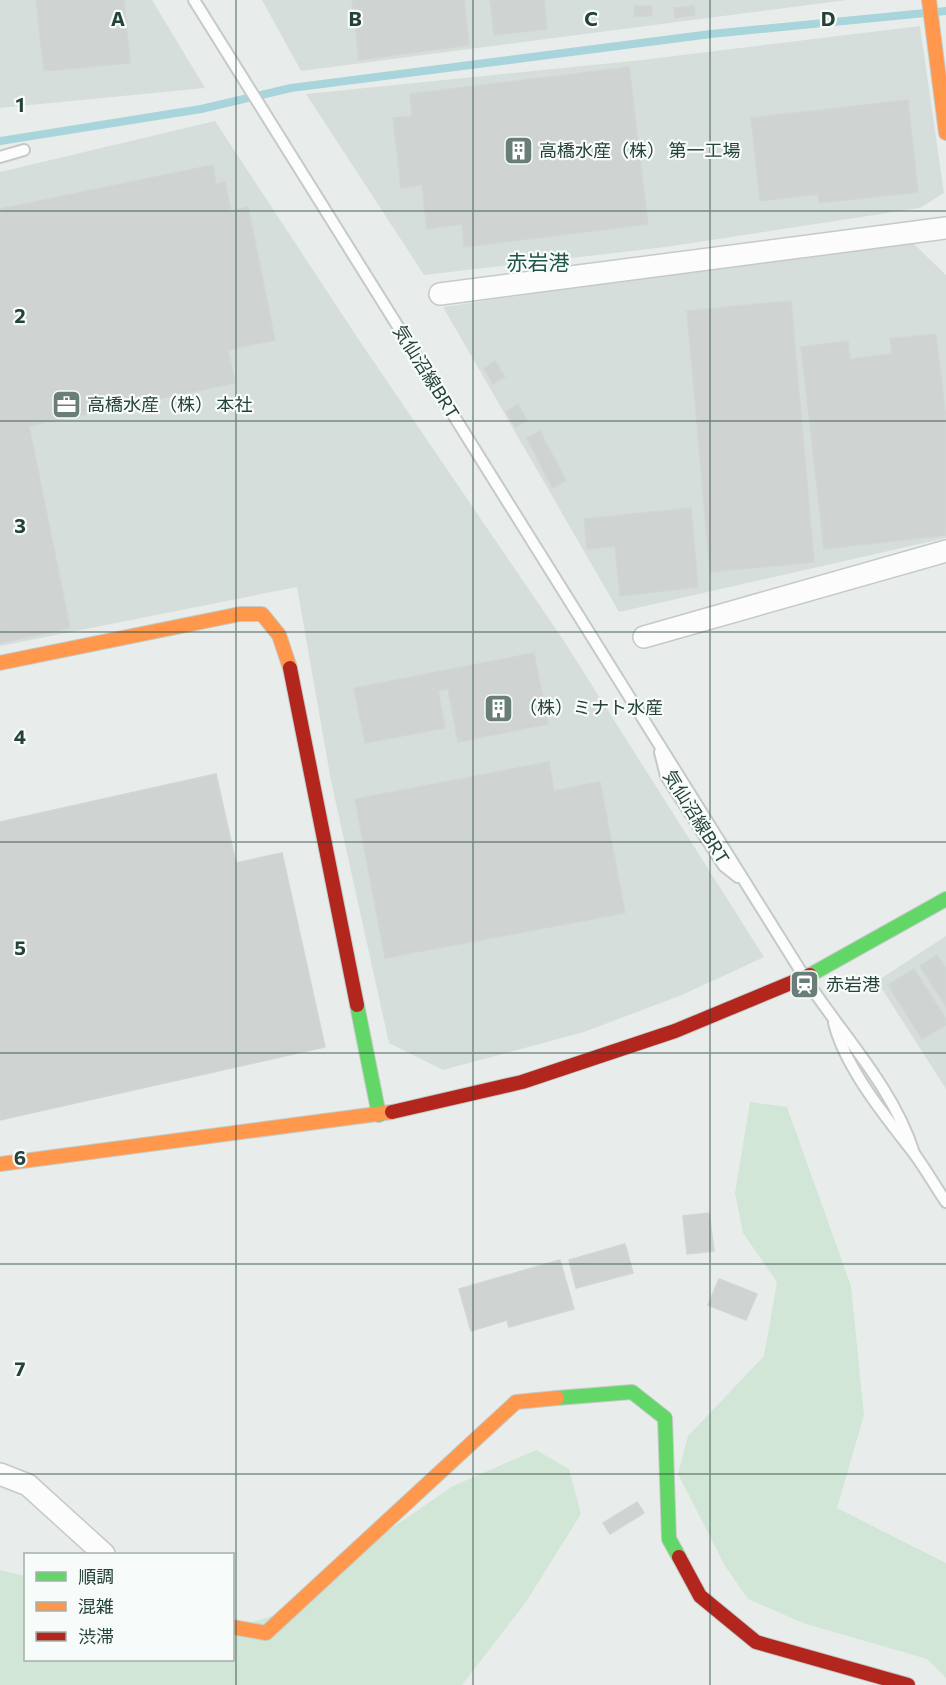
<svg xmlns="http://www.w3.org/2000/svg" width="946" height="1685" font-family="Commissioner,'Noto Sans JP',sans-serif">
	<rect width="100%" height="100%" fill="#e8edeb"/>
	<g fill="#d6dedb">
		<polygon points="0,0 152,0 205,88 0,108"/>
		<polygon points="262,0 847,0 301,71"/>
		<polygon points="920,26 944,193 920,208 666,247 424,275 306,94 642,60"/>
		<polygon points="215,121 359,340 564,641 764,957 682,995 584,1032 443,1070 389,1043 331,781 297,587 0,646 0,172"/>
		<polygon points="913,243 946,275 946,538 619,612 443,307 666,274"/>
		<polygon points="946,936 946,1089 877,981"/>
	</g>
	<g fill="#d1e6d7">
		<polygon points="750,1102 787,1107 851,1286 864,1415 837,1508 946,1563 946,1678 927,1659 803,1623 748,1599 725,1566 678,1474 688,1436 764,1356 777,1282 743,1233 735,1193"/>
		<polygon points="536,1450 569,1469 581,1514 526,1602 462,1685 0,1685 0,1570 25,1576 26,1660 232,1660 233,1628 295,1609 373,1541 453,1486"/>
	</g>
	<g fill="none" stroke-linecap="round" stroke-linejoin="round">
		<polyline stroke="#a8d4db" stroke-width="8" points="0,141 201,109 291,88 711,34 946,11"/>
	</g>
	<g fill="#cfd4d2" stroke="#d1d6d4" stroke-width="1.5">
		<polygon points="36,0 124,0 130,63 44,71"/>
		<polygon points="352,0 464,0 469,45 359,60"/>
		<polygon points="490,0 544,0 547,29 494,35"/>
		<polygon points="634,6 652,6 652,16 635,16"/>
		<polygon points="694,6 695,15 675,18 674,8"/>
		<polygon points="629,67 648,224 464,247 462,224 427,229 422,185 401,188 393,118 412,116 410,94"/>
		<polygon points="908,100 918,192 819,203 818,194 760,201 751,118"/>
		<polygon points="213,165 216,184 225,182 231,211 248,207 275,340 228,350 235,383 29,426 70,628 0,643 0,209"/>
		<polygon points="791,301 814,562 710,572 687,311"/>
		<polygon points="936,334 946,419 946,535 824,549 801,347 848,341 850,359 892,354 890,339"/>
		<polygon points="495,361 505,377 493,384 484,368"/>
		<polygon points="518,404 527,421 515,427 506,412"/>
		<polygon points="540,431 566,481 552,488 527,438"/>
		<polygon points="691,508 698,587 620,596 615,546 587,549 584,519"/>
		<polygon points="534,653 548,724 458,742 448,689 438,691 445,728 365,743 354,688"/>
		<polygon points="549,762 554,791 600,782 625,913 385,958 355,799"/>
		<polygon points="216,774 236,863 282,853 325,1047 0,1120 0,822"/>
		<polygon points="937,955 946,968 946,1006 920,966"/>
		<polygon points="914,969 946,1019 946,1025 922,1039 888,985"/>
		<polygon points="709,1213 714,1251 687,1254 683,1216"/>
		<polygon points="625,1244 633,1273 576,1288 569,1260"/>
		<polygon points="560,1260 574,1309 509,1327 507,1320 471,1331 459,1289"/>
		<polygon points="719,1279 757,1294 746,1320 708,1305"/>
		<polygon points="637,1502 644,1513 610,1534 603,1523"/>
	</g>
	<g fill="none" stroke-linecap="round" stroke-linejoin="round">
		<defs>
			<g id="lane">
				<path d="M 194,0 L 805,978 C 842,1035 893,1087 914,1153"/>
				<polyline points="0,157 24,150"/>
				<polyline points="660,752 666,776 724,866 738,877"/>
				<path d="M 834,1023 C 845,1067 885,1116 913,1152 C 925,1168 935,1186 946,1202"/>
			</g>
			<g id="street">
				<polyline points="440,294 946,228"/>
				<polyline points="644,637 946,551"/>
				<polyline points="0,1474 28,1485 104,1554"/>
			</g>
			<g id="fast">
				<polyline points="810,975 946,899"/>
				<polyline points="357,1005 379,1115"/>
				<polyline points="557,1398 632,1392 665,1418 669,1539 679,1557"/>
			</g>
			<g id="slow">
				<polyline points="929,0 946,133"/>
				<polyline points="0,663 240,614 262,614 279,635 290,668"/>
				<polyline points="0,1164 392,1112"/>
				<polyline points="232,1627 266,1633 516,1402 557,1398"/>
			</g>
			<g id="jam">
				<polyline points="290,668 357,1005"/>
				<polyline points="392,1112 522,1082 675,1031 810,975"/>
				<polyline points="679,1557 700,1596 756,1642 908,1685"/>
			</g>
		</defs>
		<use href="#lane" stroke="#c5cac8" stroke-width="14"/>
		<use href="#street" stroke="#c5cac8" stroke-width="24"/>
		<use href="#fast" stroke="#c3cbc8" stroke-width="16"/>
		<use href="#slow" stroke="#c3cbc8" stroke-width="16"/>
		<use href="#jam" stroke="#c3cbc8" stroke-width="16"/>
		<use href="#lane" stroke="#fcfcfc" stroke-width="10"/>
		<use href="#street" stroke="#fcfcfc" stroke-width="21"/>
		<use href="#fast" stroke="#63d668" stroke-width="14"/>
		<use href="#slow" stroke="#ff974d" stroke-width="14"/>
		<use href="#jam" stroke="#b3261e" stroke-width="14"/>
	</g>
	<path fill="none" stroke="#24423a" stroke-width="1.5" stroke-opacity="0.55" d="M 236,0 L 236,1685M 473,0 L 473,1685M 710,0 L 710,1685M 0,211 L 946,211M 0,421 L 946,421M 0,632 L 946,632M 0,842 L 946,842M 0,1053 L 946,1053M 0,1264 L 946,1264M 0,1474 L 946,1474"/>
	<defs>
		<symbol id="building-square" viewBox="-11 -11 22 22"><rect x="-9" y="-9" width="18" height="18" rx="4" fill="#697e78" stroke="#f7fbf9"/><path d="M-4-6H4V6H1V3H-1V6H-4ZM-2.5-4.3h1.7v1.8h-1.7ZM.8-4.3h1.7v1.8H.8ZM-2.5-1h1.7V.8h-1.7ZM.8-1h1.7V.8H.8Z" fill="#fff"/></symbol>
		<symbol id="office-square" viewBox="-11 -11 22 22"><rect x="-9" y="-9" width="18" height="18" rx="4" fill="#697e78" stroke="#f7fbf9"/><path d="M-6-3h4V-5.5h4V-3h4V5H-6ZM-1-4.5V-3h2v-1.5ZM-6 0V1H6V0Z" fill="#fff"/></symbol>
		<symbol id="station-square" viewBox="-11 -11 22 22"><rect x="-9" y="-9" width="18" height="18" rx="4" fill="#697e78" stroke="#f7fbf9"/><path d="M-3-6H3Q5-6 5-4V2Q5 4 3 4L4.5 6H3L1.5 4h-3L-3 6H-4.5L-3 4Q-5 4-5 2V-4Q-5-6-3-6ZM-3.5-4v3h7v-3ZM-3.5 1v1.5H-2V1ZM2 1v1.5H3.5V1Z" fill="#fff"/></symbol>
	</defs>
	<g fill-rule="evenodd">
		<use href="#building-square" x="502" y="134" width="33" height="33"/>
		<use href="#office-square" x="50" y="388" width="33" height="33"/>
		<use href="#building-square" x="482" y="692" width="33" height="33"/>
		<use href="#station-square" x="788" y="968" width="33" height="33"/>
	</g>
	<g text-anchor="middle" stroke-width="4.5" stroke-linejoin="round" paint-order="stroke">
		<g font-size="18" fill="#24423a" stroke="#f7fbf9" text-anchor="start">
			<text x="539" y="157">高橋水産（株） 第一工場</text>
			<text x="87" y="411">高橋水産（株） 本社</text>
			<text x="519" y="714">（株）ミナト水産</text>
			<text x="826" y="991">赤岩港</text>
		</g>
		<g font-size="18" fill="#24423a" stroke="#f7fbf9">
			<text transform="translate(426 372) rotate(58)" y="6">気仙沼線BRT</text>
			<text transform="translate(696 817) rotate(58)" y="6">気仙沼線BRT</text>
		</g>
		<g font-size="21" fill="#1f5548" stroke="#f7fbf9">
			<text x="538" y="270">赤岩港</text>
		</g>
	</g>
	<g font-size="20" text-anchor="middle" font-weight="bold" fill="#24423a" stroke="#f7fbf9" stroke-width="4.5" stroke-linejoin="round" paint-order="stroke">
		<text x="118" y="26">A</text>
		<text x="355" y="26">B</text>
		<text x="591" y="26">C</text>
		<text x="828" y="26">D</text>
		<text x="20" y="112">1</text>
		<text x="20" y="323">2</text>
		<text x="20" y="533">3</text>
		<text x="20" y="744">4</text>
		<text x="20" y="955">5</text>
		<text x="20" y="1165">6</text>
		<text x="20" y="1376">7</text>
	</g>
	<rect x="24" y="1553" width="210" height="108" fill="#f7fbf9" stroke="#a3b1ad" stroke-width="1.5"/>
	<rect x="36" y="1572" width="30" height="9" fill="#63d668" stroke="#a3b1ad" stroke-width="1.5"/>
	<text x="78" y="1583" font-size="18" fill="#24423a">順調</text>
	<rect x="36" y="1602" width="30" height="9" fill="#ff974d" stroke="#a3b1ad" stroke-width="1.5"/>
	<text x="78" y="1613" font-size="18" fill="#24423a">混雑</text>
	<rect x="36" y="1632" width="30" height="9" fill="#b3261e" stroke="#a3b1ad" stroke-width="1.5"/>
	<text x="78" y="1643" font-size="18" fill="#24423a">渋滞</text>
</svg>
